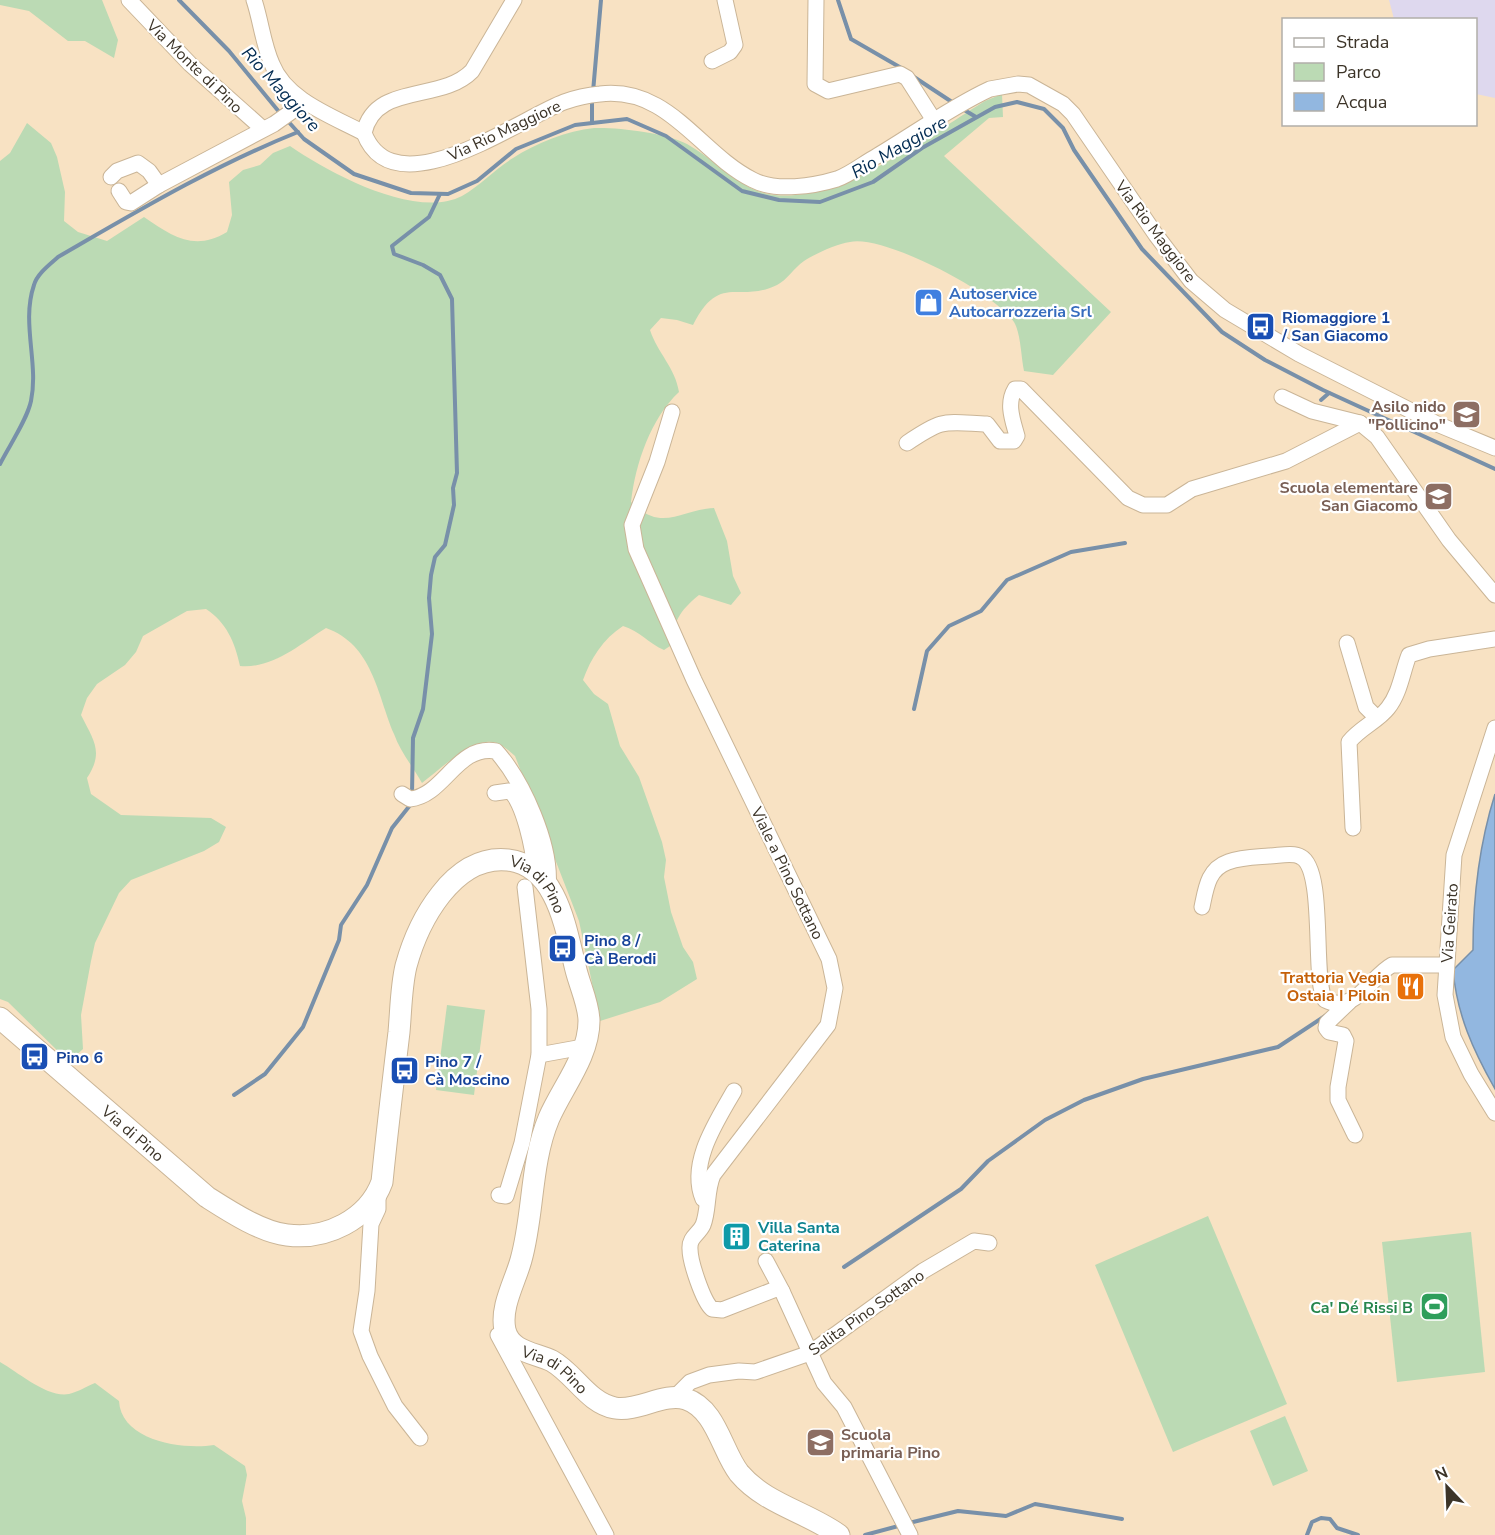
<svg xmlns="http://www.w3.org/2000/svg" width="1495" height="1535" font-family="'Nunito Sans',sans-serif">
	<rect width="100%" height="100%" fill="#f8e2c3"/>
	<polygon fill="#ded8ee" points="1389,0 1495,0 1495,98 1476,94 1476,20 1394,19"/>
	<g fill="#bbdab4">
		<polygon points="0,0 102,0 118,40 114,58 85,41 68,41 29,11 0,5"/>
		<path d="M 1002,94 L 1003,117 L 989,118 L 944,156 L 1111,312 L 1053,375 L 1024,371 C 1021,357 1021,334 1014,322 C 996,293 883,234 850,242 C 836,244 815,254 804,261 C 794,268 787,280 777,285 C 738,304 720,272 693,325 L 677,320 L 661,318 L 650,330 C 658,354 675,367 679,392 C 651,418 635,464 631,502 C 662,533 679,510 714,508 L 727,541 L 733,576 L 741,593 L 731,605 L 699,595 C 678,612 675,621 670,646 L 664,650 C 648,643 640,631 623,626 C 603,639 591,658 583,680 L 594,694 L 608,704 L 620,746 L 639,777 L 662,842 L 666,860 L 664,877 L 671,912 L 683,947 L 693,962 L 697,979 L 660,1002 L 600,1021 L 579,921 L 515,756 C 507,749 498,740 486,742 C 465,745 439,770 422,783 C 413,767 400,751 394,734 C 377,694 373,645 326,628 C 299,645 272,669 240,666 C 235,642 226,622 206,609 L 187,611 L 143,636 L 136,652 L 125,665 L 97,684 L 87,698 L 81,715 C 94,741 104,752 87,778 L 91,794 L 121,815 L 211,818 L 226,827 L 219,842 L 204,851 L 131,880 L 119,893 L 95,943 L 91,961 L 81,1015 L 83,1049 L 69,1062 L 8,1002 L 0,999 L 0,161 L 10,153 L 27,123 L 51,143 L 57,157 L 65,192 L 64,221 L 78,232 L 107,241 L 144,217 C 172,236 194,252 227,232 L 232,215 L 229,182 L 243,170 L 260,165 L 273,153 L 290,146 C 329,173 416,220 462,196 C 481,185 495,169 513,158 C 536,143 567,131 594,128 C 617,127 667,133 687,144 C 708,156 726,173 747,186 C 813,225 929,135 985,101 Z"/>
		<polygon points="447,1005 485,1010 474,1095 436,1090"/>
		<polygon points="1208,1216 1287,1404 1173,1452 1095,1265"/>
		<polygon points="1471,1232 1485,1372 1397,1382 1382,1242"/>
		<path d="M 0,1362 C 18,1372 47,1398 69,1394 C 78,1392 87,1386 95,1383 L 119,1401 C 121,1441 183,1450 214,1445 L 245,1466 L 247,1475 L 242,1501 L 246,1518 L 246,1535 L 0,1535 Z"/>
		<polygon points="1285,1416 1308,1471 1273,1486 1250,1431"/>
	</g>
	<path fill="#92b7e0" stroke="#7890a9" stroke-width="1.5" d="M 1495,794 L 1495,1089 C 1473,1050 1457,1015 1453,970 L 1473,950 C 1473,897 1479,845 1495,794 Z"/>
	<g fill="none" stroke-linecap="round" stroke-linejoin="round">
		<g stroke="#7890a9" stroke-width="4">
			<polyline points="179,0 229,51 280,113"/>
			<polyline points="838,0 851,39 903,69"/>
			<polyline points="911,75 955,104"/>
			<polyline points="593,92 601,0"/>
			<polyline points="961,108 976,117"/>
			<polyline points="286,119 304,139 354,174 411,193 448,194 477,181 516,149 575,125 627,119 666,136 742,191 779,200 820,202 873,182 922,148 995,107 1017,102 1044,109 1063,128 1074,150 1142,249 1222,332 1265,360 1323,390 1495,469"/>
			<polyline points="592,123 592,99"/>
			<polyline points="1321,400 1329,393"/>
			<path d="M 0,464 C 9,446 27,420 31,401 C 39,363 21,323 34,285 C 37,274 49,265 58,257 C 136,212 213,166 298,132"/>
			<polyline points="914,709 927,651 949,626 981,611 1007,580 1071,552 1125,543"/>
			<polyline points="412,794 413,738 423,709 432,634 429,598 431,575 435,557 445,545 454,505 453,488 457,473 452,299 440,275 423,265 394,254 392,246 429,217 440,194"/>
			<polyline points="234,1095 265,1074 303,1027 339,940 341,925 367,885 392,828 411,804"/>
			<polyline points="844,1267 961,1189 988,1161 1045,1120 1084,1100 1143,1079 1278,1047 1328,1014"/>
			<polyline points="909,1523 958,1511 1006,1516 1035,1504 1122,1519"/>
			<polyline points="865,1535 902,1525"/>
			<polyline points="1307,1535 1312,1522 1321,1518 1330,1519 1337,1528 1358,1535"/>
		</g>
		<defs>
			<g id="street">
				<polyline points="129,0 190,64 263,129"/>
				<path d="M 254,0 C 261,21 263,44 272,64 C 286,100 332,116 364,133"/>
				<path d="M 514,0 L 472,71 C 441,103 375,82 364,133 C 394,211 519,119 564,102 C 575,98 589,95 600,94 C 669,86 699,153 753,180 C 776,192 814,186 837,179 C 851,174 864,163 877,156 C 914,134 951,107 990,89 L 1018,84 L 1029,85 L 1063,104 L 1073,114 L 1156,235 L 1191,281 L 1225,310 L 1299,354 L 1437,424 L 1495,448"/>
				<polyline points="816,0 815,84 828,91 900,74 907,78 935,122"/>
				<polyline points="712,61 730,52 735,45 725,0"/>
				<polyline points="111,177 117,171 138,163 149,171 159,185 274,124 305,102"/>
				<polyline points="119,191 126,202 131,203 159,185"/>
				<polyline points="1282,397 1312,411 1360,423 1377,437 1449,540 1495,595"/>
				<path d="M 672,412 L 657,462 L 632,525 L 636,549 L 694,680 L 829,959 L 835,988 L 828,1025 L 713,1175 C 706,1191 709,1210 703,1225 C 699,1234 689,1237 690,1249 C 690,1262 703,1301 712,1309 L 722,1310 L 776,1289 L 782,1291 L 824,1383 L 844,1407 L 910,1535"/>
				<path d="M 907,443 C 944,418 943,422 987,424 L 1000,441 L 1014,441 L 1017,436 C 1013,421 1006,404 1015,389 L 1021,389 L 1128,498 L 1143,505 L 1167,505 L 1192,489 L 1286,461 L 1360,423"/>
				<polyline points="1347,643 1366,707 1376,717"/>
				<polyline points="1495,728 1454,855 1445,995 1453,1037 1471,1074 1495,1113"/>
				<path d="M 495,793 L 509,791 C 523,798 535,855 534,871"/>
				<path d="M 402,794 L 410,799 C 444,796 457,744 496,751 C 523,781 552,846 548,886"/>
				<path d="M 1353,828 L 1349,742 C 1360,728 1378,721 1388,708 C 1400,693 1402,673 1409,655 L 1429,649 L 1495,639"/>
				<path d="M 1202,907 C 1206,888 1208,869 1228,862 C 1241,857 1256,857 1269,856 C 1278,856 1293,852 1301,857 C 1326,870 1312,979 1325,1000 C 1355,1015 1370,977 1392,965 L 1445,965"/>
				<polyline points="1349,1002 1327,1023 1326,1028 1329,1032 1343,1035 1346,1041 1338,1087 1338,1100 1355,1135"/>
				<polyline points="539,1055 583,1047"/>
				<polyline points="378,1193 378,1209 371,1224 367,1291 361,1331 370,1356 395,1406 420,1438"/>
				<polyline points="499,1195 506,1196 522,1143 539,1055 539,1009 525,887"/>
				<path d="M 703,1199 C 688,1163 717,1121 734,1091"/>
				<polyline points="766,1261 782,1291"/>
				<polyline points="498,1335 606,1535"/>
				<polyline points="673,1399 690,1382 709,1375 739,1371 755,1372 810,1353 923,1271 974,1241 989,1243"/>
			</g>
			<g id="secondary">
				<path id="s1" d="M 0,1018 L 207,1197 C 229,1211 261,1232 287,1235 C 326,1240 368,1220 382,1182 C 387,1132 393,1082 399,1032 C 401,1010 401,987 406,966 C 418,922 453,854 508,860 C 558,866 566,931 576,970 C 580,986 589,1005 589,1021 C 589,1056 562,1088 549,1118 C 530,1163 534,1214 521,1260 C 515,1282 500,1307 505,1330 C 510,1352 536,1353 552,1361 C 575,1374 588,1403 615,1408 C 638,1412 664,1392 686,1399 C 716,1409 722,1451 739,1473 C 765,1504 807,1512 839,1535"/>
			</g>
		</defs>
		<use href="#street" stroke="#cab597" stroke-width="17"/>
		<use href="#secondary" stroke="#cab597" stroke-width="23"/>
		<use href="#street" stroke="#fff" stroke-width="15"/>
		<use href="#secondary" stroke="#fff" stroke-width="21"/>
	</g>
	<defs>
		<symbol id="shop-square" viewBox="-11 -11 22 22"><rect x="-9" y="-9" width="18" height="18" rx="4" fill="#3f7fe0" stroke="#fff"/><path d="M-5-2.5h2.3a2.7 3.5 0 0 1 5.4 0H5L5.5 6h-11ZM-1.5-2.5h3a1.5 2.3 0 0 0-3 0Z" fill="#fff"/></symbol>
		<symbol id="bus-square" viewBox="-11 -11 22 22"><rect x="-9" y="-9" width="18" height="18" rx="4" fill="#1a4fb4" stroke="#fff"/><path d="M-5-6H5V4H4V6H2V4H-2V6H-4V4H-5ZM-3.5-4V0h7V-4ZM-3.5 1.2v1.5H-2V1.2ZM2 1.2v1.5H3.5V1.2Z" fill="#fff"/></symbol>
		<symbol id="school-square" viewBox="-11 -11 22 22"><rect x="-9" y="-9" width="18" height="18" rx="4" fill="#8d6e63" stroke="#fff"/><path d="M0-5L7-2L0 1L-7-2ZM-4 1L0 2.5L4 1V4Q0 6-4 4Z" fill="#fff"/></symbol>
		<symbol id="restaurant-square" viewBox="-11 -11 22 22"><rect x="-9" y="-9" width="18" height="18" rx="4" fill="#e8710a" stroke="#fff"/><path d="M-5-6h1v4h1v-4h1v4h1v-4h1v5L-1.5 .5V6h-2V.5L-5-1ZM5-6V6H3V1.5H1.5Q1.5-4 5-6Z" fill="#fff"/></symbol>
		<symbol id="building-square" viewBox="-11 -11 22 22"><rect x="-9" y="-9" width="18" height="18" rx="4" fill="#0f9aa8" stroke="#fff"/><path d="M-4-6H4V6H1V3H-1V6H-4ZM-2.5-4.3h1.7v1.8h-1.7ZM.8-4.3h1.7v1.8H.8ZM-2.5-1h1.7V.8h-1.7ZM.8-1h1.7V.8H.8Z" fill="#fff"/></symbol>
		<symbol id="stadium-square" viewBox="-11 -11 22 22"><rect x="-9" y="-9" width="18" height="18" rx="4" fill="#2e9e5b" stroke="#fff"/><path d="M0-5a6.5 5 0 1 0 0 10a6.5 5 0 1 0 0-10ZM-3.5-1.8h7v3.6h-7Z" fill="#fff"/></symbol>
	</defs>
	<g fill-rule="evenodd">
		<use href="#shop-square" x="912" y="286" width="33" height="33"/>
		<use href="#bus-square" x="1244" y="310" width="33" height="33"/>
		<use href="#school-square" x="1450" y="398" width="33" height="33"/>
		<use href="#school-square" x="1422" y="480" width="33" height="33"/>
		<use href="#bus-square" x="546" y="932" width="33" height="33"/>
		<use href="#restaurant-square" x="1394" y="970" width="33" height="33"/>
		<use href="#bus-square" x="18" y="1040" width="33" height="33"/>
		<use href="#bus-square" x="388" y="1054" width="33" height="33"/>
		<use href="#building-square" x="720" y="1220" width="33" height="33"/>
		<use href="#stadium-square" x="1418" y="1290" width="33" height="33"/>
		<use href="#school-square" x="804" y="1426" width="33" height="33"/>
	</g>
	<g text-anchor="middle" stroke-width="4.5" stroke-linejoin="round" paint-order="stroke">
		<g font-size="16" fill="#3c3428" stroke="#fff">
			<text transform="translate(195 66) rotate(44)" y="6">Via Monte di Pino</text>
			<text transform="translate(504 130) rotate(-25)" y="6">Via Rio Maggiore</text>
			<text transform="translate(1156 231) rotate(53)" y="6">Via Rio Maggiore</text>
			<text transform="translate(788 873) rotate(64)" y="6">Viale a Pino Sottano</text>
			<text dy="6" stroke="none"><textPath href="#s1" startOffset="897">Via di Pino</textPath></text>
			<text transform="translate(1449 923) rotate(-86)" y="6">Via Geirato</text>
			<text dy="6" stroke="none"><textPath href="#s1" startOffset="176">Via di Pino</textPath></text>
			<text transform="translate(866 1312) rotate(-35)" y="6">Salita Pino Sottano</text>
			<text dy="6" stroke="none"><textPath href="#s1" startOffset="1437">Via di Pino</textPath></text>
		</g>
		<g font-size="16" font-weight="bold" fill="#366cbe" stroke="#fff" text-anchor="start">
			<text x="949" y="299">Autoservice<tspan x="949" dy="18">Autocarrozzeria Srl</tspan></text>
		</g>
		<g font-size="16" font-weight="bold" fill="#164399" stroke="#fff" text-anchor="start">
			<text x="1282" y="323">Riomaggiore 1<tspan x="1282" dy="18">/ San Giacomo</tspan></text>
			<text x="584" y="946">Pino 8 /<tspan x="584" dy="18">Cà Berodi</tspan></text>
			<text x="56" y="1063">Pino 6</text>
			<text x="425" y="1067">Pino 7 /<tspan x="425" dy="18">Cà Moscino</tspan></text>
		</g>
		<g font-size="16" font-weight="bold" fill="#785e54" stroke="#fff" text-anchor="end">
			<text x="1446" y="412">Asilo nido<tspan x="1446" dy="18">"Pollicino"</tspan></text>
			<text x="1418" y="493">Scuola elementare<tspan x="1418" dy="18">San Giacomo</tspan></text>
			<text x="841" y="1440" text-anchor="start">Scuola<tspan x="841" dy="18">primaria Pino</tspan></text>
		</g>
		<g font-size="16" font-weight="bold" fill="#c56008" stroke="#fff" text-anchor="end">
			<text x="1390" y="983">Trattoria Vegia<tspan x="1390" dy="18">Ostaia I Piloin</tspan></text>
		</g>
		<g font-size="16" font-weight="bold" fill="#0d838f" stroke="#fff" text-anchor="start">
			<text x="758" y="1233">Villa Santa<tspan x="758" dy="18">Caterina</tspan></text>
		</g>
		<g font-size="16" font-weight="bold" fill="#27864d" stroke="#fff" text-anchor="end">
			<text x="1413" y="1313">Ca' Dé Rissi B</text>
		</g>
		<g font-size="18" font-style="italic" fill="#032c52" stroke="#fff">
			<text transform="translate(281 89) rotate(48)" y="6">Rio Maggiore</text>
			<text transform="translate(899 147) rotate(-30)" y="6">Rio Maggiore</text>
		</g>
	</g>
	<rect x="1282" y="18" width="195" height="108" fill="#ffffff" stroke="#b1aea9" stroke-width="1.5"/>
	<rect x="1294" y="38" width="30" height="9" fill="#ffffff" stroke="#b1aea9" stroke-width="1.5"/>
	<text x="1336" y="48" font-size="18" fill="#3c3428">Strada</text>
	<rect x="1294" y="63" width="30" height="18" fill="#bbdab4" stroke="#b1aea9" stroke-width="1.5"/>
	<text x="1336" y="78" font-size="18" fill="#3c3428">Parco</text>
	<rect x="1294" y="93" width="30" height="18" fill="#92b7e0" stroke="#b1aea9" stroke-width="1.5"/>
	<text x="1336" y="108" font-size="18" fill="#3c3428">Acqua</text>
	<g transform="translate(1447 1487) rotate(337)" stroke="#ffffff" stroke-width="4.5" paint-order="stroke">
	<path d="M0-4.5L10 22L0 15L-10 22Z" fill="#3c3428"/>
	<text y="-9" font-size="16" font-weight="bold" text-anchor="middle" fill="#3c3428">N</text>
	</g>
</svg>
